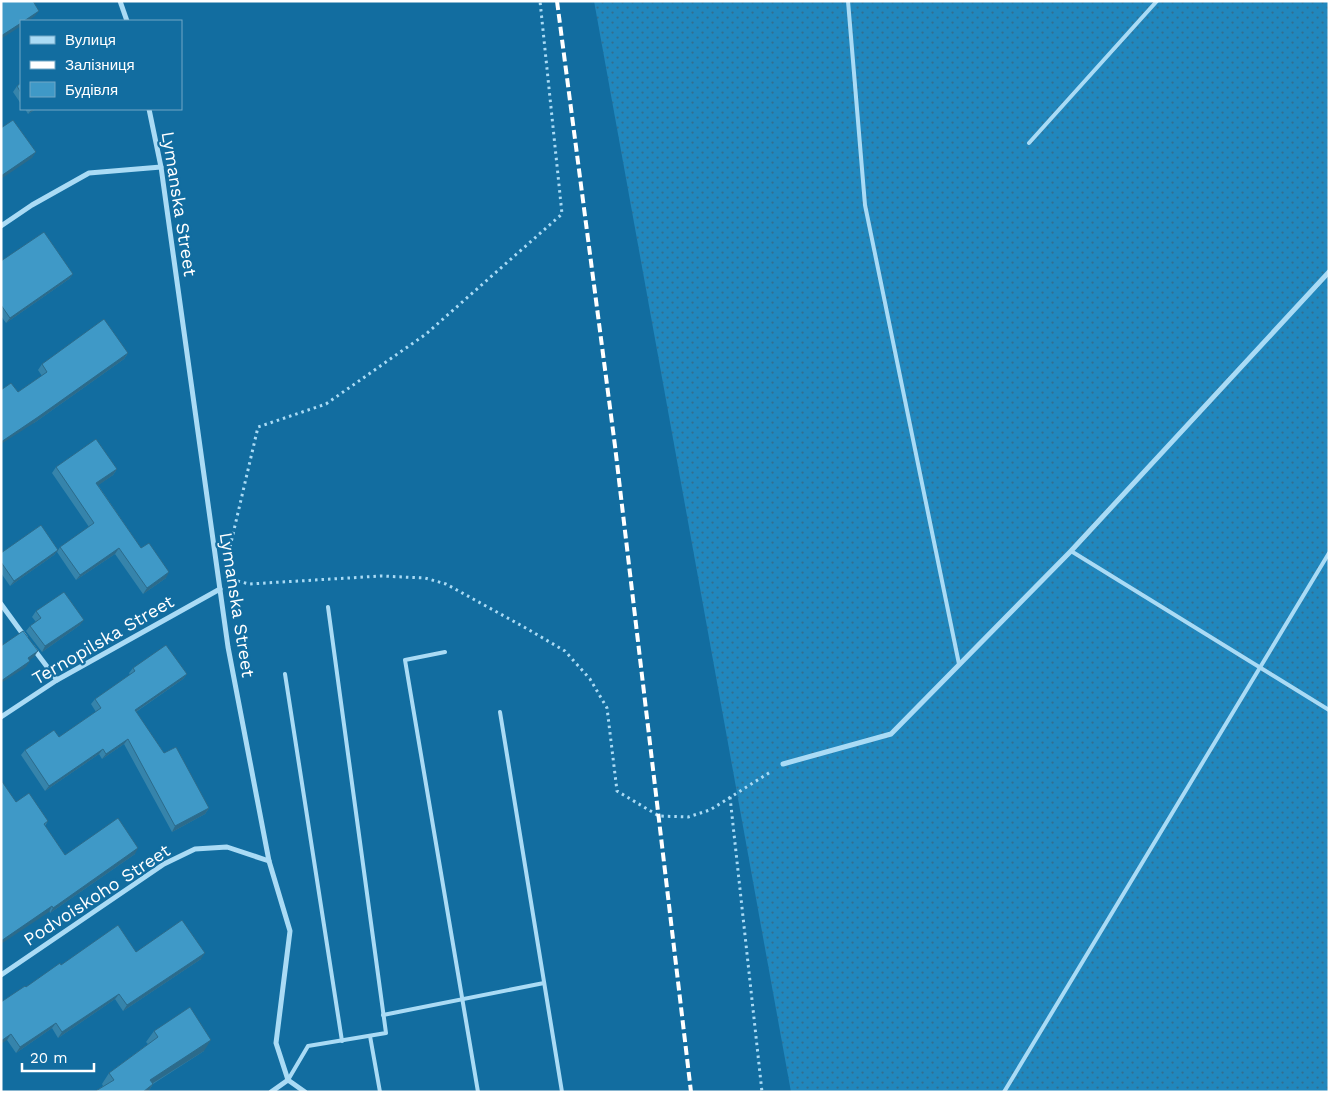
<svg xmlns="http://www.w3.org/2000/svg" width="1330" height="1093" font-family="'Work Sans',sans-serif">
	<defs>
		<pattern id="garden-dots" width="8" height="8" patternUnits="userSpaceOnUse" patternTransform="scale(1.25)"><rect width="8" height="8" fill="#2187bd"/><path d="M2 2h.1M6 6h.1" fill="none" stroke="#326f90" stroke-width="1.8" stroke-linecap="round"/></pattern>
	</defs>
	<rect width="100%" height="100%" fill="#126da0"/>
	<polygon fill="url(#garden-dots)" points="594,1 1329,1 1329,1092 791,1092"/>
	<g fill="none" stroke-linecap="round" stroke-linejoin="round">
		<g stroke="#aadbf5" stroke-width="3" stroke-dasharray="2.5 4" stroke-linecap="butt">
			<polyline points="230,547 258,427 326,404 426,334 562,214 540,1"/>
			<polyline points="232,582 234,580 249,584 381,576 425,578 446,584 524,627 565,651 590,679 607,708 617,791 659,816 688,817 710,810 772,771"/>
			<polyline points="730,797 762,1092"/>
		</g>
		<g stroke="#aadbf5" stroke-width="4">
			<polyline points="848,1 865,205 959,664"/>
			<polyline points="1029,143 1157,1"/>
			<polyline points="1071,551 1329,710"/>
			<polyline points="445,652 405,660 478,1092"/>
			<polyline points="285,674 342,1041"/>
			<polyline points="500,712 562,1092"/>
			<polyline points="383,1015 544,983"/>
			<polyline points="370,1036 380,1092"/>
			<polyline points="288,1080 308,1046 386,1033 328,607"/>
			<polyline points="1004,1092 1329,553"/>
		</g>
		<g stroke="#aadbf5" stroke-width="5">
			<polyline points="120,1 127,21"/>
			<polyline points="149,109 161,167 228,647 269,861 290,931 276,1043 288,1080 305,1092"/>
			<polyline points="1,226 32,205 89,173 161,167"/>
			<polyline points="1,604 25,637"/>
			<polyline points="33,648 57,680"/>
			<polyline points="1,717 57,680 220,589"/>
			<polyline points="783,764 891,734 1071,551 1329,272"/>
			<polyline points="1,975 164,864 195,849 227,847 269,861"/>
			<polyline points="271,1092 288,1080"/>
		</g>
		<polyline stroke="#fff" stroke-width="4" stroke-dasharray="9 4" stroke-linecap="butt" points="557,1 615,446 691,1092"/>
	</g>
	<g fill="#3684ab">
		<polygon points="21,83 21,104 13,92 17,86"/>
		<polygon points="25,109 36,109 28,114"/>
		<polygon points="1,261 73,274 69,279 6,323 1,316"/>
		<polygon points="128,353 124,359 34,423 18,392 42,376 38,370 42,364"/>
		<polygon points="56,467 117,469 113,475 98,485 141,548 166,578 143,594 115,554 76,580 57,552 60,547 89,527 52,473"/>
		<polygon points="58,550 54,555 10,586 1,573 1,553"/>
		<polygon points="36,611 80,625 42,652 26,631 30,626 36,622 32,617"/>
		<polygon points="133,668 187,674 183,679 136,712 164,753 209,808 205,814 172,832 124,744 102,759 99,754 45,791 21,755 25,750 59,737 96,712 91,704 95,699 130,675 129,673"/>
		<polygon points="16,802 48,821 45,826 65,855 135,854 50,913"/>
		<polygon points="136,952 201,959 123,1011 115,999 58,1038 52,1028 16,1053 7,1040 26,987 61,965"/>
		<polygon points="154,1031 204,1051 153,1084 148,1092 94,1092 103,1086 102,1084 109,1073 148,1044 146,1042"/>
	</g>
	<g fill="#2c6b8b">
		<polygon points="39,11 35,16 28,21 24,21"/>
		<polygon points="21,23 21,26 1,39 1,36"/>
		<polygon points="32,109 36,109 28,114"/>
		<polygon points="36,152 32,158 1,179 1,176"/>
		<polygon points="73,274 69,279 6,323 10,318"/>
		<polygon points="128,353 124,359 34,423 1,444 1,442"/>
		<polygon points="117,469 113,475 93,489 96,483"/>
		<polygon points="119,548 115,554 76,580 80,575"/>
		<polygon points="58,550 54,555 10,586 14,581"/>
		<polygon points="169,572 166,578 143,594 147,588"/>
		<polygon points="84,620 80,625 42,652 45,646"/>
		<polygon points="38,651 34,657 24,664 28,658"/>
		<polygon points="30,661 26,667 1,683 1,681"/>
		<polygon points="187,674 183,679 131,715 135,710"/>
		<polygon points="128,739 124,744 102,759 106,754"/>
		<polygon points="103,749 99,754 45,791 49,786"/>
		<polygon points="209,808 205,814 172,832 175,826"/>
		<polygon points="138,848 135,854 50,913 53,908"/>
		<polygon points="52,906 49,912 1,944 1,941"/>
		<polygon points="205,953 201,959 123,1011 127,1005"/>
		<polygon points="119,994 115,999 58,1038 62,1032"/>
		<polygon points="56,1023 52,1028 16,1053 20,1047"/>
		<polygon points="11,1034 7,1040 1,1044 1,1041"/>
		<polygon points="211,1040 204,1051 142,1090 150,1080"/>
		<polygon points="153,1084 148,1092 143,1092"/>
	</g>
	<g fill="#3f99c7" stroke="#2c6b8b">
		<polygon points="1,1 33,1 39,11 24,21 21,21 21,23 1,36"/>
		<polygon points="21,83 21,93 17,86"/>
		<polygon points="13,120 36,152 1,176 1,128"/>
		<polygon points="44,232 73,274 10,318 1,305 1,261"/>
		<polygon points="104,319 128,353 38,417 1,442 1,390 11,383 18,392 47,372 42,364"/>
		<polygon points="96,439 117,469 96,483 141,548 149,543 169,572 147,588 119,548 80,575 60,547 94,523 56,467"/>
		<polygon points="41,525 58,550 14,581 1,562 1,553"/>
		<polygon points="64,592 84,620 45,646 30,626 41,618 36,611"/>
		<polygon points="23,631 38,651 28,658 30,661 1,681 1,646"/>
		<polygon points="166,645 187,674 135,710 164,753 176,747 209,808 175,826 128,739 106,754 103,749 49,786 25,750 54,730 59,737 101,708 95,699 135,671 133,668"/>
		<polygon points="1,780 16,802 29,793 48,821 44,824 65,855 118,818 138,848 53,908 52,906 1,941"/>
		<polygon points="182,920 205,953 127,1005 119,994 62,1032 56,1023 20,1047 11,1034 1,1041 1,1002 25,986 26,987 60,963 61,965 118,925 136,952"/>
		<polygon points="190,1007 211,1040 150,1080 153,1084 143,1092 94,1092 114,1080 109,1073 158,1037 154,1031"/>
	</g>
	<g text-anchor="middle" stroke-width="4.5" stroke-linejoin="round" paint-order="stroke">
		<g font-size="18" fill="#fff" stroke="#126da0">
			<text transform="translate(179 204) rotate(81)" y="6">Lymanska Street</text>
			<text transform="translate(237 605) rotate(81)" y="6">Lymanska Street</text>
			<text transform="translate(103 640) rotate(-30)" y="6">Ternopilska Street</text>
			<text transform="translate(97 895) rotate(-33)" y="6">Podvoiskoho Street</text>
		</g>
	</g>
	<rect width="1330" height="1093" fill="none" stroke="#ffffff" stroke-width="5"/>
	<rect x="20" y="20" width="162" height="90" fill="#126da0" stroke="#71a7c6"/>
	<rect x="30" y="36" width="25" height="8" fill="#aadbf5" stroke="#71a7c6"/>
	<text x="65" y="45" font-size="15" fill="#ffffff">Вулиця</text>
	<rect x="30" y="61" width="25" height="8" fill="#ffffff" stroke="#71a7c6"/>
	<text x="65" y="70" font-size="15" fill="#ffffff">Залізниця</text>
	<rect x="30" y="82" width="25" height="15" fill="#3f99c7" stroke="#71a7c6"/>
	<text x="65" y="95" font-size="15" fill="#ffffff">Будівля</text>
	<path d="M22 1063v8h72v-8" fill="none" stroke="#ffffff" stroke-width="2.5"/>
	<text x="30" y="1063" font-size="15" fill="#ffffff" stroke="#126da0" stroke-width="4" paint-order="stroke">20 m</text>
</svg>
